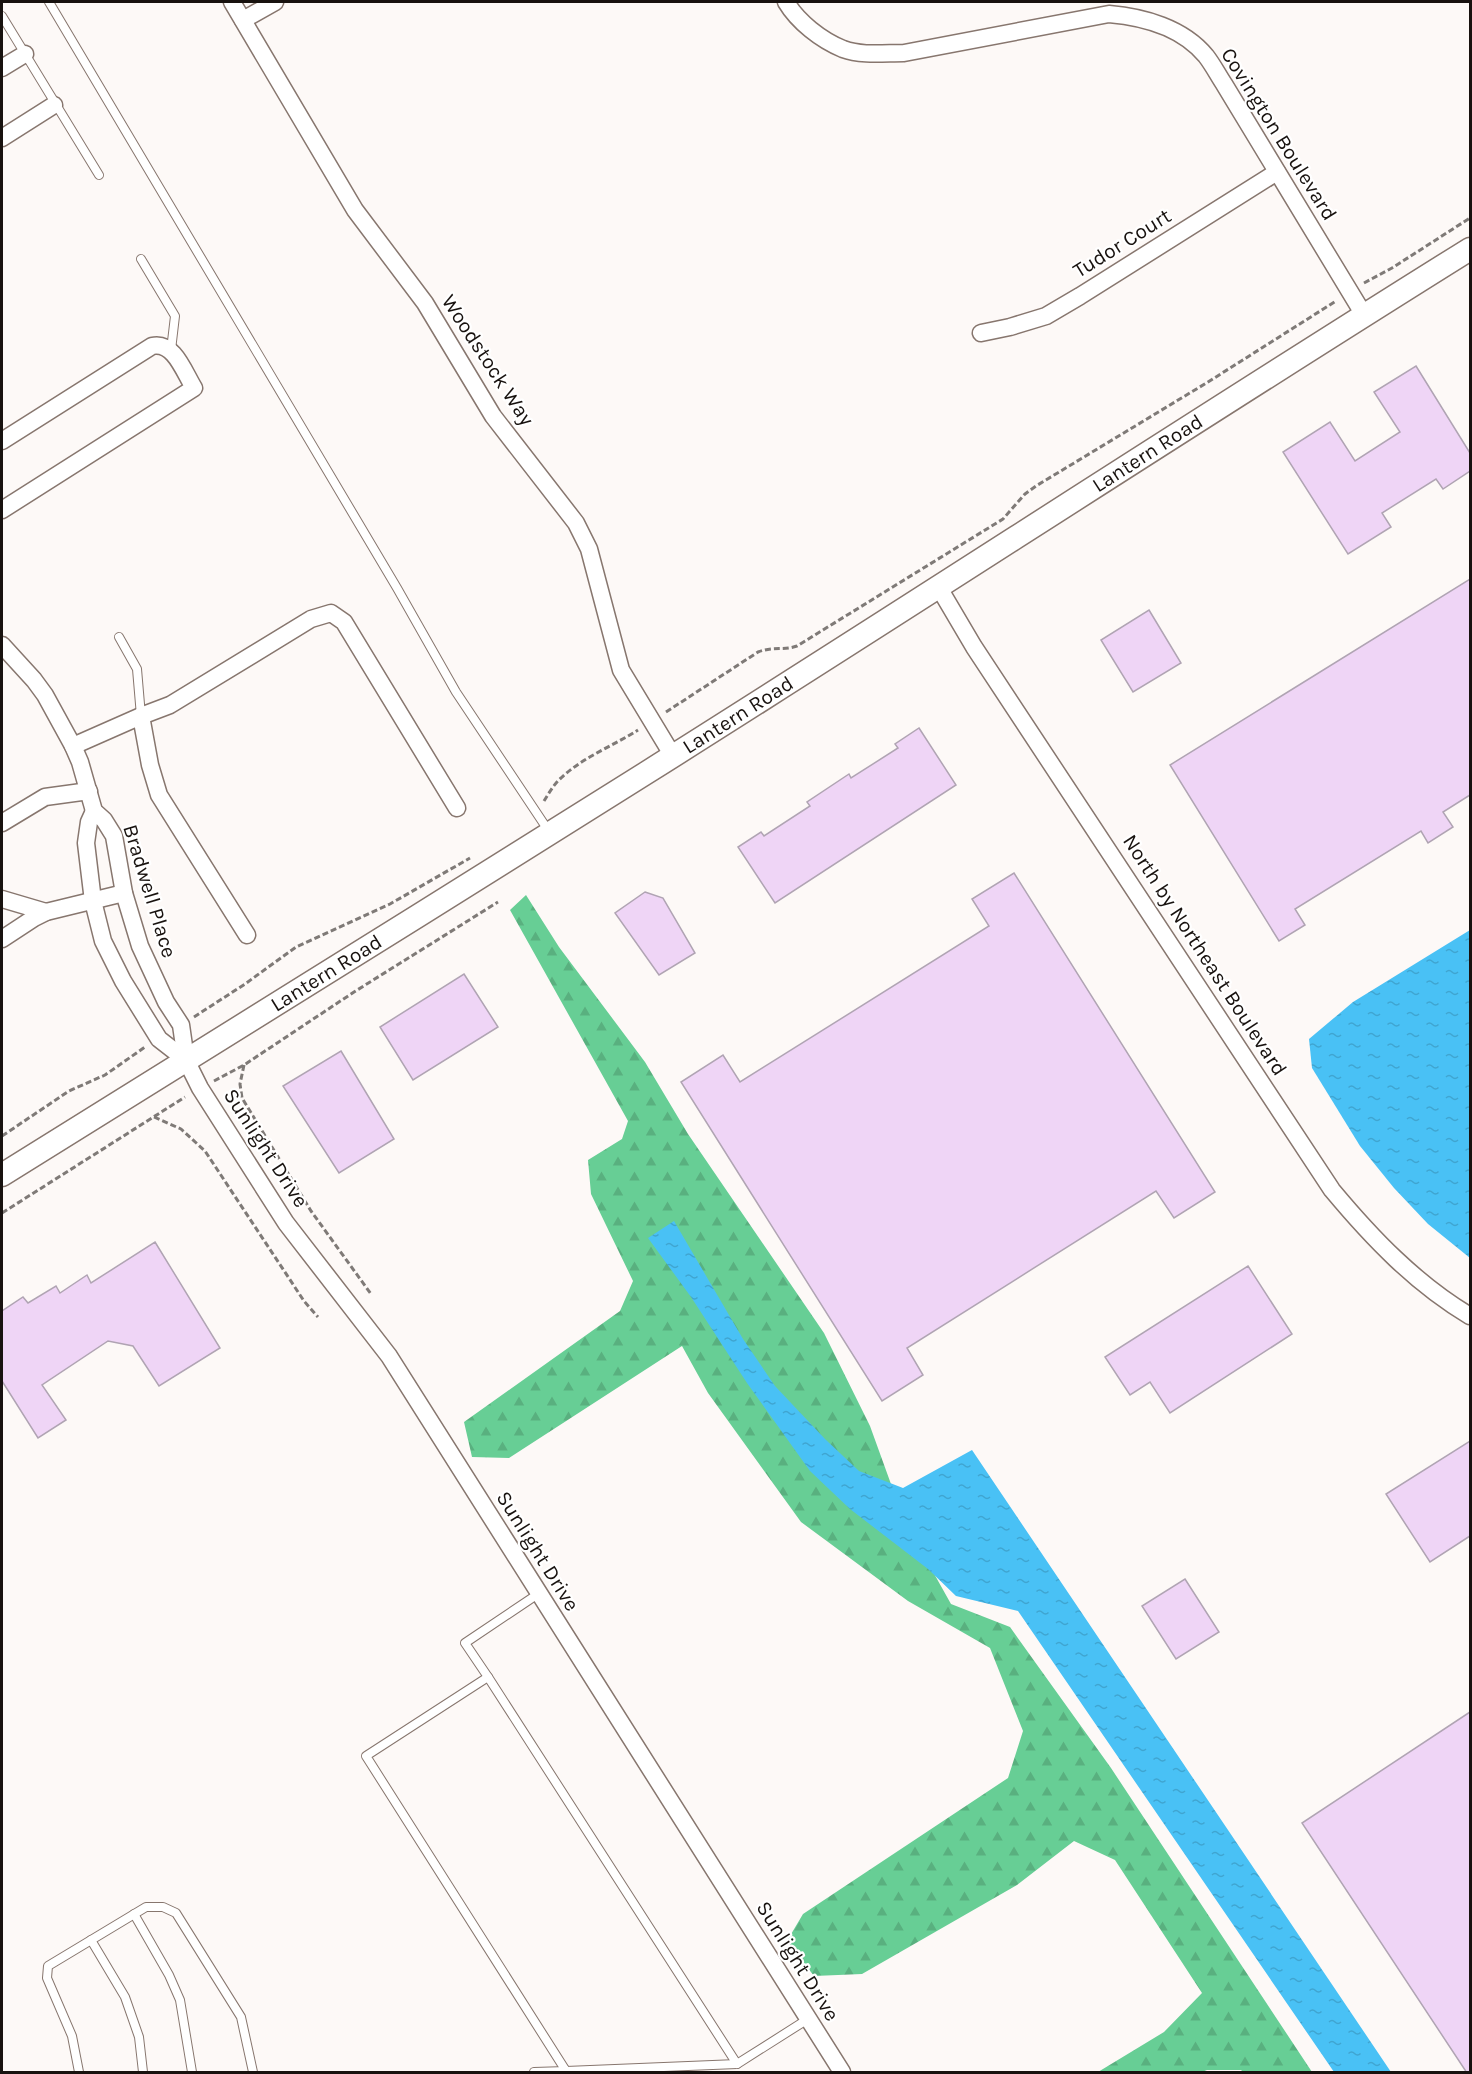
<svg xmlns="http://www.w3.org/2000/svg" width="1472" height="2074" font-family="Karla,sans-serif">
	<defs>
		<pattern id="forest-firs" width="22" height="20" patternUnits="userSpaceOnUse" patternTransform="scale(1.5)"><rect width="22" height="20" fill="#67ce95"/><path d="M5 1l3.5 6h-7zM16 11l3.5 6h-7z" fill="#59b07f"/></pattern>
		<pattern id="water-ripples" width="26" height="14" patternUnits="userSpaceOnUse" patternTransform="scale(1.5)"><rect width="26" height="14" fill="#49c1f5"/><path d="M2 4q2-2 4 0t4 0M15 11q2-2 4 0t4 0" fill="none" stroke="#3fa5d1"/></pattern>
	</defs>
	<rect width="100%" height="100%" fill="#fdf9f7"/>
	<polygon fill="url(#forest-firs)" points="526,895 559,947 645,1062 688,1134 824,1333 870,1426 904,1520 951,1604 1010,1627 1111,1768 1312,2072 1243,2072 1241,2070 1207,2070 1202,2072 1098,2072 1164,2032 1202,1993 1115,1860 1074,1841 1017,1885 862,1974 814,1976 787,1941 803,1914 1008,1778 1023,1731 990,1648 908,1601 801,1522 708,1393 682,1346 509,1458 472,1457 464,1422 620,1311 633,1281 591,1194 588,1160 622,1139 628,1121 510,910"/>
	<g fill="url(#water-ripples)">
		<polygon points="1470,930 1470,1258 1428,1224 1394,1188 1360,1146 1312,1068 1309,1039 1353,1002"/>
		<polygon points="674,1221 743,1339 775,1386 825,1439 859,1471 903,1488 972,1450 1391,2072 1334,2072 1018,1611 956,1596 928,1569 850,1509 810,1471 747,1383 691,1297 648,1238"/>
	</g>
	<g fill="#efd5f6" stroke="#b0a4b3" stroke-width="1.5">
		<polygon points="1416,366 1470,453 1470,471 1443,489 1436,479 1382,513 1391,527 1348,554 1283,452 1330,422 1355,461 1400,432 1374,392"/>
		<polygon points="1470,579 1470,795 1443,812 1453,827 1428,843 1421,831 1295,909 1305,925 1279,941 1170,765"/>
		<polygon points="1149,610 1181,663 1133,692 1101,640"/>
		<polygon points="919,728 956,785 775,903 738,847 761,832 764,836 810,806 807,802 849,774 851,778 898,748 895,744"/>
		<polygon points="1014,873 1215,1192 1174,1218 1156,1191 907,1348 923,1375 882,1401 681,1082 723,1055 740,1082 989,926 972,899"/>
		<polygon points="645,892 663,898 695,953 659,975 615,913"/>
		<polygon points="464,974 498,1027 413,1080 380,1027"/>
		<polygon points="341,1051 394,1139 339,1173 283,1086"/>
		<polygon points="155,1242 220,1348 159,1386 133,1346 108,1341 42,1385 66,1420 38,1438 2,1381 2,1311 23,1297 28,1303 56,1286 60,1293 87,1275 91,1283"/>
		<polygon points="1248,1266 1292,1334 1170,1413 1150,1382 1130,1395 1105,1357"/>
		<polygon points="1470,1441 1470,1536 1430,1562 1386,1494"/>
		<polygon points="1185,1579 1219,1632 1176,1659 1142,1606"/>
		<polygon points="1470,1712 1470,2073 1467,2073 1302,1823"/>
	</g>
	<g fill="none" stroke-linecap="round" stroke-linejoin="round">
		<defs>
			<g id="lane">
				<polyline points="49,2 397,588 456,692 550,833"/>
				<polyline points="2,16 99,175"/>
				<polyline points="141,259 175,316 171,350"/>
				<polyline points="119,637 137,669 141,716"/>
				<polyline points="538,1594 465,1643 488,1677 366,1756 566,2071 737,2064 808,2019"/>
				<polyline points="488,1677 737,2064"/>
				<polyline points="134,1914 169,1975 180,2000 192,2072"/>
				<polyline points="91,1940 125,1997 139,2037 143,2072"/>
				<polyline points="79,2072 72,2036 47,1978 48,1966 146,1907 163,1907 176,1913 241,2017 253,2072"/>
				<polyline points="534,2072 566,2071"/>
			</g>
			<g id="street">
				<polyline points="232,2 355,210 425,303 493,416 576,523 589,549 621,670 673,756"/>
				<path d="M 786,2 C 798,22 821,40 843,49 C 862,56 884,53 904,53 L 1109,14 C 1144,17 1183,28 1206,56 C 1213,65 1218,75 1224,84 L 1364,315"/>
				<polyline points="243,20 275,2"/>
				<polyline points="2,68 25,54"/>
				<polyline points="2,138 54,105"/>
				<polyline points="981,333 1010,327 1046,316 1080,296 1277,172"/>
				<path d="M 2,441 L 152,346 C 174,341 184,372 194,388 L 2,510"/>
				<path d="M 938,586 L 974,647 L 1332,1190 C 1372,1238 1416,1284 1470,1316"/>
				<polyline points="2,645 34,680 45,695 73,746 80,762 94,811 104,820 114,836 124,893 140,946 166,1002 181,1025 186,1060 200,1088 286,1223 389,1356 842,2072"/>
				<polyline points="141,716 150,765 159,795 247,935"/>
				<polyline points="73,746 141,716 170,705 311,619 331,613 344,622 457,808"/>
				<polyline points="94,811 89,822 86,843 93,901 103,941 123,981 159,1039 186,1060"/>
				<polyline points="2,823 45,797 89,791"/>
				<polyline points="2,899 46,912"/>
				<polyline points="2,939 34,918 46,912 124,893"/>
			</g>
			<g id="secondary">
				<path id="s1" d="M 2,1175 C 216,1041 432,908 646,773 C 921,600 1194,421 1470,249"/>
			</g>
		</defs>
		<use href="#lane" stroke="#87766e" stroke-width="10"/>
		<use href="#street" stroke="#87766e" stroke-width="19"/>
		<use href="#secondary" stroke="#87766e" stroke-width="25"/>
		<g stroke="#7f7a77" stroke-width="3" stroke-dasharray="6 3" stroke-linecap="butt">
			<polyline points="1364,283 1392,268 1470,218"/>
			<path d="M 666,712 L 758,652 C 774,646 783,651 797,646 L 1003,519 L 1025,494 L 1036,486 L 1208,382 L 1336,301"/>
			<path d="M 544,801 C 549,793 554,784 561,778 C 583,757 613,746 638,730"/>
			<polyline points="194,1017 245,984 296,947 390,904 470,858"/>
			<polyline points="244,1065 240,1084 242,1098 311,1211 371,1294"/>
			<polyline points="214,1081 244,1065 354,992 498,902"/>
			<polyline points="154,1117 181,1129 205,1151 304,1301 318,1317"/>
			<polyline points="2,1136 69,1091 105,1075 145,1047"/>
			<polyline points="2,1213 185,1097"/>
		</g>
		<use href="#lane" stroke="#fff" stroke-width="8"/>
		<use href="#street" stroke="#fff" stroke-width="16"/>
		<use href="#secondary" stroke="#fff" stroke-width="22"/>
	</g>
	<g text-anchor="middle" stroke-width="4.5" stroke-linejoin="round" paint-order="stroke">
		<g font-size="21" fill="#18120f" stroke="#fff">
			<text transform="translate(1279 134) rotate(58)" y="7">Covington Boulevard</text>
			<text transform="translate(1122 243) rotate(-32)" y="7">Tudor Court</text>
			<text transform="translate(488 360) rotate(57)" y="7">Woodstock Way</text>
			<text dy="7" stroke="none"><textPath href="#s1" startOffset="1354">Lantern Road</textPath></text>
			<text dy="7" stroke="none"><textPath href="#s1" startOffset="868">Lantern Road</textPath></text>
			<text transform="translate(150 891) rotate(73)" y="7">Bradwell Place</text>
			<text transform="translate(1205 955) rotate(57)" y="7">North by Northeast Boulevard</text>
			<text dy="7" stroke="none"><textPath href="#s1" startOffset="382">Lantern Road</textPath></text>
			<text transform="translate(266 1148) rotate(57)" y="7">Sunlight Drive</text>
			<text transform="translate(538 1551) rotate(58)" y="7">Sunlight Drive</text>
			<text transform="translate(798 1961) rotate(58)" y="7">Sunlight Drive</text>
		</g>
	</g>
	<rect width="1472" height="2074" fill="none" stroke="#18120f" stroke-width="6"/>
</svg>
